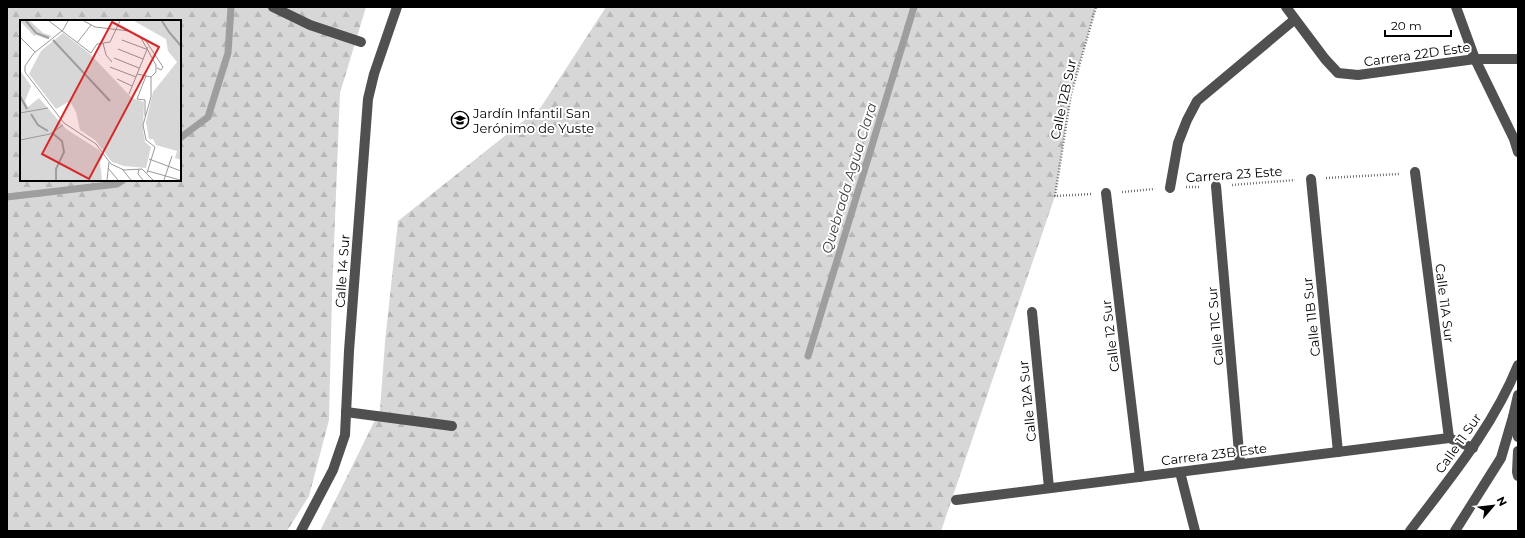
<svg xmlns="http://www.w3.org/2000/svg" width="1525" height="538" font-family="Montserrat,sans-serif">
	<defs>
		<pattern id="forest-firs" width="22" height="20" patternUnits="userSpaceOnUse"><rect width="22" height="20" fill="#d7d7d7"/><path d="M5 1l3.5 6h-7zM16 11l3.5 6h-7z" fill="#b7b7b7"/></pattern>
	</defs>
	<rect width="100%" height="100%" fill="#fff"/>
	<g fill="url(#forest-firs)" fill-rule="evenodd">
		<path d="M 7,7 L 366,7 L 340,93 L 332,295 L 329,420 L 309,496 L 287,531 L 7,531 ZM 21,21 L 180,21 L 180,180 L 21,180 Z"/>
		<polygon points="606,7 1096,7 1071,94 1055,196 941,531 320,531 380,410 385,342 398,221 541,107"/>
	</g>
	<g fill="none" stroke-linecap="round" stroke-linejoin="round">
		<g stroke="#9e9e9e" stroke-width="7">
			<polyline points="180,138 208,117 228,53 231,7"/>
			<polyline points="7,197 117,184 123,180"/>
			<polyline points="808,356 914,7"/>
		</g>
		<g stroke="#727272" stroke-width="2.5" stroke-dasharray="1 2" stroke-linecap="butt">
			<polyline points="1326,178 1399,174"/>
			<polyline points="1232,185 1295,180"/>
			<polyline points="1186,187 1201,187"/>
			<polyline points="1122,192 1155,189"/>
			<polyline points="1091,194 1055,196 1071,94 1096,7"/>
		</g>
		<g stroke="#505050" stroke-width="10">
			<polyline points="273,7 310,25 361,42"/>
			<polyline points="1286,7 1325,59 1338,73 1358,75 1475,59 1518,59"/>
			<polyline points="1456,7 1475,59 1514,139 1518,152"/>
			<polyline points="1415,172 1449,438"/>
			<polyline points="1311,179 1338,452"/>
			<polyline points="1216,186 1240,464"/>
			<polyline points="1170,188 1178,143 1187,120 1197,101 1294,20"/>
			<polyline points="1106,193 1140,477"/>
			<polyline points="1032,312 1049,488"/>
			<polyline points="346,412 452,426"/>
			<polyline points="1513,417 1518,437"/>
			<polyline points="1518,451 1517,472 1518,476"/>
			<polyline points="1180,472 1195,531"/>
			<polyline points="956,500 1449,438 1473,448"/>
			<polyline points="301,531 333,470 345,435 349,351 368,99 374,74 397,7"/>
			<path d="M 1410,531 C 1450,478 1493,427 1518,365"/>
			<polyline points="1455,531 1501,458 1513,417 1518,395"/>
		</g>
	</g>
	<defs>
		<symbol id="school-ring" viewBox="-11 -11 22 22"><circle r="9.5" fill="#fff" stroke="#000" stroke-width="1.5"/><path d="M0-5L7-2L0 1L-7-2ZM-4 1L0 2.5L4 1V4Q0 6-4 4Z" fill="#000"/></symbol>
	</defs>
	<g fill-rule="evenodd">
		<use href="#school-ring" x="450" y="110" width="20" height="20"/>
	</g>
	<g text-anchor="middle" stroke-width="4" stroke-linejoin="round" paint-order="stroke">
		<g font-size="13" fill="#000" stroke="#fff">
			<text transform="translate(1417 54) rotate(-8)" y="5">Carrera 22D Este</text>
			<text transform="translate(1063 99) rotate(-78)" y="5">Calle 12B Sur</text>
			<text transform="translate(1234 174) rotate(-4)" y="5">Carrera 23 Este</text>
			<text transform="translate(342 271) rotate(-86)" y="5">Calle 14 Sur</text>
			<text transform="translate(1445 303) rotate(83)" y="5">Calle 11A Sur</text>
			<text transform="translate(1311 317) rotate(-96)" y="5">Calle 11B Sur</text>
			<text transform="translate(1215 326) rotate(-95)" y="5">Calle 11C Sur</text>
			<text transform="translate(1110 336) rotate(-97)" y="5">Calle 12 Sur</text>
			<text transform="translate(1027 401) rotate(-96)" y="5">Calle 12A Sur</text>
			<text transform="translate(1458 443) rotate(-55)" y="5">Calle 11 Sur</text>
			<text transform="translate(1214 454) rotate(-7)" y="5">Carrera 23B Este</text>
		</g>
		<g font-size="13" fill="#000" stroke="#fff" text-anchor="start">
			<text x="473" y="118">Jardín Infantil San<tspan x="473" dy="15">Jerónimo de Yuste</tspan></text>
		</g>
		<g font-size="14" font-style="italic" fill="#3f3f3f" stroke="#fff">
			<text transform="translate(849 178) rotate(-73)" y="5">Quebrada Agua Clara</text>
		</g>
	</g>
	<g transform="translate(20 20)">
		<rect width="161" height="161" fill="#fff"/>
		<path d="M 0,1 L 10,1 L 23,13 L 32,16 L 27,19 L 16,15 L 14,16 Z" fill="#d7d7d7"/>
		<path d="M 114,1 L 161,1 L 161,140 L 155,138 L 157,131 L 136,125 L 133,119 L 129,119 L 126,102 L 133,72 L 157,42 L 148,31 L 146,19 ZM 43,13 L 70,34 L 112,78 L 124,82 L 123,110 L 125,122 L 131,127 L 126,148 L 104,146 L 92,142 L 75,120 L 60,110 L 56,92 L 50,81 L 36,89 L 9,54 L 21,31 ZM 0,50 L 11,66 L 5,81 L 8,87 L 19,78 L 46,109 L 79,130 L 83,136 L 80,142 L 82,160 L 0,160 Z" fill="#d7d7d7"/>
		<path d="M 146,1 L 161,1 L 161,25 L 152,15 L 156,14 L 149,8 Z" fill="#d7d7d7"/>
		<path fill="none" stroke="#9e9e9e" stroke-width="2" d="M 6,1 L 16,13 L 29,18M 142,1 L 149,12 L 161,26M 33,20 L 90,81M 0,76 L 7,89M 11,94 L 18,105 L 28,111M 32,113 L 42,121 L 44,132 L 36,149 L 36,160"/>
		<path fill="none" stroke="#999" stroke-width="1" d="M 29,1 L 71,33 L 77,24 L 90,22 L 100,1M 48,1 L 43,10 L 14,33 L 5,46 L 5,52 L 44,103 L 76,124 L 91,144 L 104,150 L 122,149 L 133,160M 64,1 L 75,7 L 109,11 L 121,18 L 136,45 L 136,52 L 131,57M 0,17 L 15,32M 102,20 L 126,29M 126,21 L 143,47 L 141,50 L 137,48M 57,23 L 71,5M 83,23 L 86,35 L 92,42M 98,29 L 123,39M 94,38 L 119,48M 90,47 L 116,57M 117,54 L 131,57M 97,59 L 112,66M 109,74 L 128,27M 0,93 L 28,88M 125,96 L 125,80 L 117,79 L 126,56M 0,120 L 30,114 L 43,105M 129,139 L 161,151M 88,148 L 98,160M 102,149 L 111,160M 119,149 L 118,154 L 123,160M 128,151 L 160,160M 127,153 L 135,127 L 126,120 L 123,105 L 131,77 L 131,57M 87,160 L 89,142M 144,160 L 152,136"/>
		<path fill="#d62828" fill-opacity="0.15" stroke="#d62828" stroke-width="2" d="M 92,2 L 139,27 L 69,159 L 22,134 Z"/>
		<rect width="161" height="161" fill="none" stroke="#000" stroke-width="2"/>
	</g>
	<rect width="1525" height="538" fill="none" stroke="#000000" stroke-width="16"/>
	<g transform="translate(1493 506) rotate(62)" stroke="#ffffff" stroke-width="3" paint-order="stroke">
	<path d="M0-3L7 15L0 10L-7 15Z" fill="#000000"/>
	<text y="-6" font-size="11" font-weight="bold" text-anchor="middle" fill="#000000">N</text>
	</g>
	<path d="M1385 30v6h66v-6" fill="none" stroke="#000000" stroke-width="2"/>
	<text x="1391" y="30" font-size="12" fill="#000000" stroke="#ffffff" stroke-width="3" paint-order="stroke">20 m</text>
</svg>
